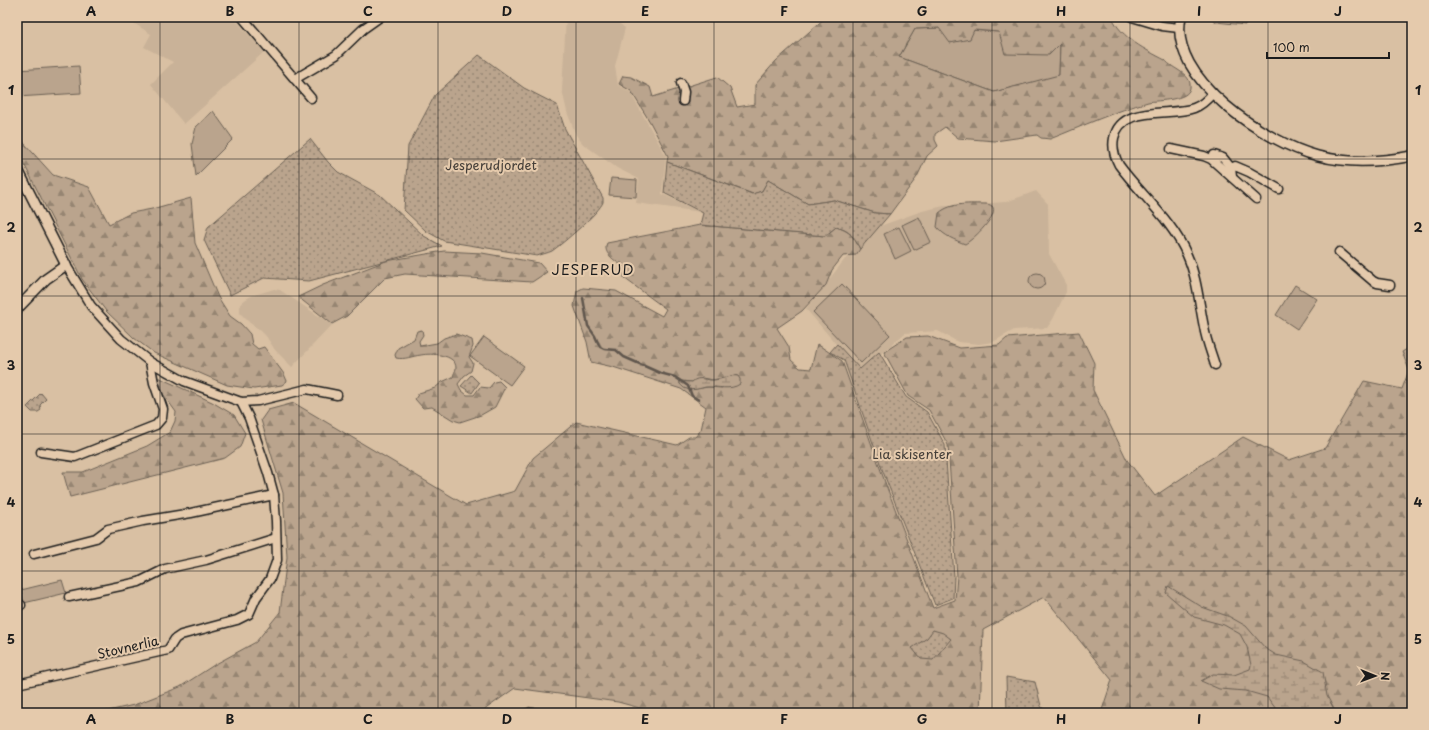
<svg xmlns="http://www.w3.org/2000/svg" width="1429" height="730" font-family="'Playpen Sans',sans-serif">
	<defs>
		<pattern id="forest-firs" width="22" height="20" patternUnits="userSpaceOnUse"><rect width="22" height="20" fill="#baa48d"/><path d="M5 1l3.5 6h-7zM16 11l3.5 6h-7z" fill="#968572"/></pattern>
		<pattern id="wetland-marsh" width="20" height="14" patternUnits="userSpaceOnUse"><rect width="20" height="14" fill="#baa48d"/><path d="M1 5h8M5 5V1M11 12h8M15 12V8" fill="none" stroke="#968572"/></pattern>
		<pattern id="park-dots" width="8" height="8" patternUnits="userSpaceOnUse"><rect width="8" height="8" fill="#baa48d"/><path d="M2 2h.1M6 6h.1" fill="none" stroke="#968572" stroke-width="1.8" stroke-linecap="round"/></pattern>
	</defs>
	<rect width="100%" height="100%" fill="#d9c0a3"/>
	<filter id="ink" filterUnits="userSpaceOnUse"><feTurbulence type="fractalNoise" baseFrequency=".025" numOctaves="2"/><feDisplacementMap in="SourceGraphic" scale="8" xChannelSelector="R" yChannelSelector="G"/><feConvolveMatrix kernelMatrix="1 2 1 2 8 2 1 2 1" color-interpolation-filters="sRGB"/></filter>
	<g filter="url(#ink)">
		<g fill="#c9b298">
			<polygon points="124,17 233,17 264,52 184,124 151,84 173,62 144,47 151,34"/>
			<polygon points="566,17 613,18 625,28 615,66 618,85 630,92 666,156 662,194 701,212 636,203 639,179 617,168 583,144 576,135 567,112 562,90"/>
			<polygon points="1036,191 1048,204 1049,254 1066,285 1066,292 1053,319 1047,328 1014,330 993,342 979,344 958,342 938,331 905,333 860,372 806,309 845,259 855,253 864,227 880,226 922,211 944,206 1006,202"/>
			<polygon points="274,289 280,290 332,325 292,367 275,350 266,336 261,331 250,323 240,313 240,305 243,301 251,296"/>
		</g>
		<g fill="#baa48d" stroke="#6b6054">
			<polygon points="939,28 999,32 1060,44 1059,76 994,92 899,57 915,29"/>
			<polygon points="79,66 81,93 17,97 17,70"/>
			<polygon points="213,111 233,139 196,176 192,144 196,127"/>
			<polygon points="611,178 637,180 636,197 609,195"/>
			<polygon points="919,217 931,242 914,250 902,225"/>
			<polygon points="899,227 911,251 895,259 884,234"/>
			<circle cx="1037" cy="281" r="8"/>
			<polygon points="842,284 890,335 861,363 813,312"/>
			<polygon points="1295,285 1317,299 1297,329 1276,315"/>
			<polygon points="484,337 524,366 510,385 470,356"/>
			<polygon points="62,580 66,593 24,603 21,590"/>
		</g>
		<g fill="url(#forest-firs)" stroke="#6b6054" fill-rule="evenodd">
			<path d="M 826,17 L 1112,17 C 1121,38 1146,50 1165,60 C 1173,70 1192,73 1190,88 C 1188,101 1158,100 1148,102 C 1115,111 1083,126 1050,139 L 1041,138 L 1037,135 L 995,141 L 958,138 L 945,127 L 935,134 L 935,140 L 938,146 L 927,156 L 917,177 L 890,214 L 875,213 L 834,200 L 808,204 L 768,180 L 762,191 L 753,194 L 667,162 L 668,156 L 650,122 L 631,91 L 619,84 L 623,76 L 631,77 L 650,87 L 653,97 L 717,77 L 730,88 L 737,107 L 755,104 L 755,85 L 776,61 ZM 939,28 L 950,43 L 970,39 L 974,30 L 999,32 L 1005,54 L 1049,55 L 1060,44 L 1059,75 L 994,92 L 899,57 L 915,29 Z"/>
			<polygon points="1210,17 1246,17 1245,25 1216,22"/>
			<polygon points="17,126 24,143 53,175 89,187 109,224 131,213 152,209 191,198 195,243 218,297 230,316 241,324 250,334 252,344 258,349 264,347 284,374 287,381 282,385 254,389 227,385 154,353 134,338 106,311 82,279 17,150"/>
			<path d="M 986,204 C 1009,206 973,240 965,244 C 955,240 944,236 937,227 L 939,213 C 952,202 970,204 986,204 Z"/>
			<path d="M 700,225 L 825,236 L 836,227 C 850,231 853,236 860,249 L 856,255 L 843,256 L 832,270 L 826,285 L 802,311 L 777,328 L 789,347 L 791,360 L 800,368 L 811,369 L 817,344 L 842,361 L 886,485 L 933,608 L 955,600 L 957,576 L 948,445 L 929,410 L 908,396 L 884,352 L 907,337 L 928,336 L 960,348 L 999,345 L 1007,338 L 1079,332 L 1094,363 L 1093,390 L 1127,460 L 1155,496 L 1243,437 L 1289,460 L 1325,448 L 1364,381 L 1402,389 L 1409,370 L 1402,352 L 1412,346 L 1412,713 L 1101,713 L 1112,680 L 1044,597 L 983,630 L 980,713 L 658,713 L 618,702 L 515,688 L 480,713 L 99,713 L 134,705 L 180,687 L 214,665 L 256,642 L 280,612 L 287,557 L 283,493 L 261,420 L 268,410 L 294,403 L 466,505 L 515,491 L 533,458 L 576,422 L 677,445 L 689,437 L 695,437 L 701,430 L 706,407 L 681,389 L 613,367 L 591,362 L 587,342 L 574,306 L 577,291 L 583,288 L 616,291 L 662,316 L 666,309 L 624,278 L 624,267 C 616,261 602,254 607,243 ZM 725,377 L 722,388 L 708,387 L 689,390 L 680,384 L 680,381 L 692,382 L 702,378 L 713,380 Z"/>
			<polygon points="444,251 482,253 539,263 547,272 532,282 405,274 385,278 347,316 332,324 298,297 323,285 386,261"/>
			<path d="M 422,330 L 423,335 L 419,341 L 420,346 L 437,343 L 444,338 L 456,334 L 472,340 L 473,346 L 469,357 L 473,363 L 471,371 L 464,376 L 458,384 L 461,390 L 467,395 L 474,395 L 480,387 L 489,388 L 494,382 L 499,381 L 505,387 L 495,407 L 481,415 L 460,422 L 453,420 L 432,407 L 423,408 L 415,399 L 419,393 L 435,388 L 442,382 L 453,377 C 453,374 456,371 456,368 C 456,354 431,353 421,355 C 412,356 405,360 396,358 L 395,355 L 398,348 L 414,339 L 417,331 Z"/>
			<polygon points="157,378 160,378 212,402 234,415 245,433 240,447 225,458 70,497 63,472 83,472 147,446 170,432 175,421 176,412 163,394"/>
		</g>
		<g fill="url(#wetland-marsh)" stroke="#6b6054">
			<path d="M 734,375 L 738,376 L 740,379 L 740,384 C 730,391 718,386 706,387 C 701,388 693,391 687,389 C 684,389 682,386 680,384 L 680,381 L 692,382 C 699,375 706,381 714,380 C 721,379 728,377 734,375 Z"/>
			<polygon points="1168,586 1202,607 1230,617 1246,626 1265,648 1276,655 1304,661 1323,672 1327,696 1336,713 1279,713 1267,697 1246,691 1219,689 1201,681 1213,674 1234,675 1250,669 1251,665 1247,647 1240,634 1224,625 1194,617 1166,593"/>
		</g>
		<g fill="url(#park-dots)" stroke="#6b6054">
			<path d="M 479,55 L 524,88 L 557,105 L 565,129 L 603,198 L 603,202 C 600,212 562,244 552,251 C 548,253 542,254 537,256 L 444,241 L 426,231 L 404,210 L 408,146 L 435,95 Z"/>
			<polygon points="310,139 328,162 338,172 380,195 424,236 442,246 309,281 264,278 230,295 204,240 208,227"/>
			<path d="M 667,162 L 752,194 L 762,191 L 768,180 L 808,204 L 834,200 L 875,213 L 890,214 L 860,249 C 853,236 851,231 836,227 L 825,236 L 700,225 L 703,213 L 664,193 Z"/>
			<polygon points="837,344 860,369 879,352 906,397 927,412 945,445 954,577 953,598 935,605 882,469 844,360 830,352"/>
			<polygon points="471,375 479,383 472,393 461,386"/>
			<polygon points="41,393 46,399 40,405 41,410 38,412 32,412 27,407"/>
			<polygon points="933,630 943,633 951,639 933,660 921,659 912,648 927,638"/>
			<polygon points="1006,677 1035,682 1041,706 1046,713 1007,713"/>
		</g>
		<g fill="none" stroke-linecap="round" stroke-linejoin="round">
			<g stroke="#60574d" stroke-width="2.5">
				<polyline points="583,298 588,326 595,336 600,347 604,349 616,350 624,357 660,373 675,377 688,386 692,396 699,400"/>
				<polyline points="519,713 529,708 543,710 552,713"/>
			</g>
			<defs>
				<g id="minor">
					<polyline points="242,17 311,98"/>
					<polyline points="1132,17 1162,26 1179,28"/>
					<polyline points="295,79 336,55 363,29 380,17"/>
					<polyline points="681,83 684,92 683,101"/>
					<path d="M 1213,93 C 1208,99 1202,105 1194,108 C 1170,117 1121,104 1114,138 C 1112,148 1114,156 1119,165 C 1141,195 1172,220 1187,255 C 1197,277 1199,303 1204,327 C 1206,340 1211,352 1215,365"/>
					<polyline points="1171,149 1204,156 1211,159 1256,199"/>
					<polyline points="1214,155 1223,158 1231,168"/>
					<polyline points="1232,177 1231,168 1235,166 1249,172 1279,189"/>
					<polyline points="1339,252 1373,281 1377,283 1390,285"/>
					<polyline points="66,265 91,306 121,339 150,362 184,381 241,402 258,401 307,389 337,395"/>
					<polyline points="41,452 75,457 156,425 162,418 163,409 154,383 150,362"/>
					<polyline points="34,554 96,538 108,529 143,521 191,513 274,495"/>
					<polyline points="69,597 139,582 165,569 206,560 276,538"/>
					<polyline points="17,606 21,605"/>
					<polyline points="17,684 168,650 175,639 181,635 237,620 249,614 256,598 270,579 277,560 276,521 274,495 268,473 249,418 241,402"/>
				</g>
				<g id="tertiary">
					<path d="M 1181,17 C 1167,79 1267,143 1318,156 C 1349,164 1381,162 1412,156"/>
					<polyline points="17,168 66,265 46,279 17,309"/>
				</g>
			</defs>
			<use href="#minor" stroke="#1c1c1c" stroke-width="11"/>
			<use href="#tertiary" stroke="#1c1c1c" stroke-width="12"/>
			<use href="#minor" stroke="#e5caac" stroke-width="8"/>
			<use href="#tertiary" stroke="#e5caac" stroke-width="9"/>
		</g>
	</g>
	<path fill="none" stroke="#1c1c1c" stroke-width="1" stroke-opacity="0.55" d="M 160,17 L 160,713M 299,17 L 299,713M 438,17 L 438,713M 576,17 L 576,713M 714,17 L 714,713M 853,17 L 853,713M 992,17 L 992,713M 1130,17 L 1130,713M 1268,17 L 1268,713M 17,159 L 1412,159M 17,296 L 1412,296M 17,434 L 1412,434M 17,571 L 1412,571"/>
	<g text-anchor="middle" stroke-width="4" stroke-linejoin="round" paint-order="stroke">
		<g font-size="13" fill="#443e38" stroke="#e5caac">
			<text x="491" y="170">Jesperudjordet</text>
			<text x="912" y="459">Lia skisenter</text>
		</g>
		<g font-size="13" fill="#1c1c1c" stroke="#e5caac">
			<text transform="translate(128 647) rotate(-13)" y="5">Stovnerlia</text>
		</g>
		<g font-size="14" letter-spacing="1" fill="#1c1c1c" stroke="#e5caac">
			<text x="593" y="275">JESPERUD</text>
		</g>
	</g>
	<rect width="1429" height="730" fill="none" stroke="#e5caac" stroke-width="44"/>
	<g transform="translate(1375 676) rotate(91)" stroke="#e5caac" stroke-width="3" paint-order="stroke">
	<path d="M0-3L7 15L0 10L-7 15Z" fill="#1c1c1c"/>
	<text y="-6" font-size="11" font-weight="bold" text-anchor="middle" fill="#1c1c1c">N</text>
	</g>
	<path d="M1267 52v6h122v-6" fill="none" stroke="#1c1c1c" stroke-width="2"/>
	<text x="1273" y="52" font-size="12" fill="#1c1c1c" stroke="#e5caac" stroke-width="3" paint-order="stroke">100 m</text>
	<rect x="22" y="22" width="1385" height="686" fill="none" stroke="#1c1c1c" stroke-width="1.5"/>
	<g font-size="13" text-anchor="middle" font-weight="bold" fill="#1c1c1c">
		<text x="91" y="16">A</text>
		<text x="230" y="16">B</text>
		<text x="368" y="16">C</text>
		<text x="507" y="16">D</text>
		<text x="645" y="16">E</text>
		<text x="784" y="16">F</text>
		<text x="922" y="16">G</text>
		<text x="1061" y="16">H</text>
		<text x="1199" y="16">I</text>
		<text x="1338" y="16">J</text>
		<text x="11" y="95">1</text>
		<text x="1418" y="95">1</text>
		<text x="11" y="232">2</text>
		<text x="1418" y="232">2</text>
		<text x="11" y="370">3</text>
		<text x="1418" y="370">3</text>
		<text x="11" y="507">4</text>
		<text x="1418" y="507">4</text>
		<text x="11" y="644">5</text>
		<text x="1418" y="644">5</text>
		<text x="91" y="724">A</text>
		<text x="230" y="724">B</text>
		<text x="368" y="724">C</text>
		<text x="507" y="724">D</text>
		<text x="645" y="724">E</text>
		<text x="784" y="724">F</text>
		<text x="922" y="724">G</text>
		<text x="1061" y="724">H</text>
		<text x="1199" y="724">I</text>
		<text x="1338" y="724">J</text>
	</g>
</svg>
